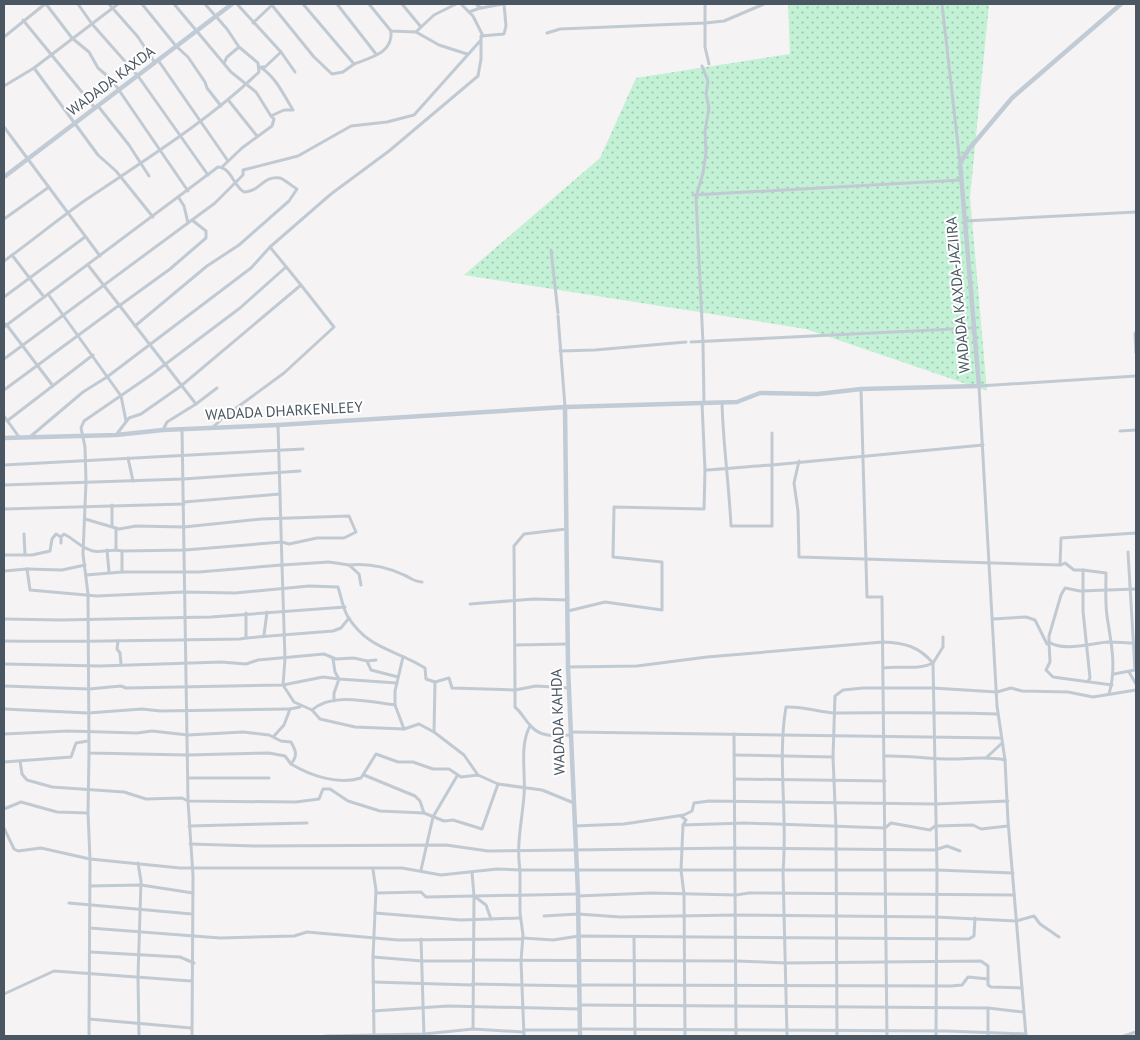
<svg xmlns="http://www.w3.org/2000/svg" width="1140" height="1040" font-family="'PT Sans',sans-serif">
	<defs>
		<pattern id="grass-dots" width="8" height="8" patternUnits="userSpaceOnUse" patternTransform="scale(1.25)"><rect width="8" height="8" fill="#c3f1d5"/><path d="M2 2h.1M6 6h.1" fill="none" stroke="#a0c6b0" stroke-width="1.8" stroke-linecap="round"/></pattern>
	</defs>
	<rect width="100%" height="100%" fill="#f5f3f3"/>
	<polygon fill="url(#grass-dots)" points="788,4 989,4 970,197 987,391 806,329 464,275 600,158 636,78 790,54"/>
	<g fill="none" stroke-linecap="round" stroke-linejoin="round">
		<g stroke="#c1cad2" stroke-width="3">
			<polyline points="46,4 72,38 89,52 98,68 112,80 188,191"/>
			<polyline points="78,4 92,24 138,76 208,175"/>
			<polyline points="109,4 138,37 155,63"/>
			<polyline points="142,4 176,46 188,57 205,82 207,88 221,106"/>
			<path d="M 174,4 L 231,72 L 256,92 L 271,116 L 284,110 L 293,110 C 283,94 276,77 260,67 L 265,67 L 281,52"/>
			<polyline points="237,4 281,52 295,72"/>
			<polyline points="271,4 314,57 332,74 343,72 354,64"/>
			<path d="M 303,4 L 354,64 C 372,57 393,53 391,31"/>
			<polyline points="337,4 376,54"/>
			<polyline points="369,4 391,31 416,32 421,27 402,4"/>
			<polyline points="461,4 473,16 483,36"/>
			<polyline points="476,4 481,8 503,4"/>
			<polyline points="705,4 705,47 709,64"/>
			<polyline points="942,4 960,163"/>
			<polyline points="469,12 480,8"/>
			<polyline points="23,20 95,108"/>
			<polyline points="253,23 272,5"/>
			<polyline points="421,27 434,15 456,4"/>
			<polyline points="416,32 439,45 467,54"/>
			<polyline points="547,33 560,29 705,23 724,21 764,4"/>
			<polyline points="4,37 45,4"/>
			<polyline points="158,60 228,161"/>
			<polyline points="224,63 227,57 239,47"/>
			<polyline points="702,66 708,81 706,94 709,108 705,131 706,153 703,173 696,197 703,343 704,403"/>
			<polyline points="34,68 98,155 116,171 153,217"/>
			<polyline points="4,86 34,68 118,4"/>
			<polyline points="229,101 257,136"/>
			<polyline points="98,106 129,145 149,176"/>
			<polyline points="4,127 100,256"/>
			<polyline points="222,167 242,148 272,126 274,119 271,116"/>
			<polyline points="693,195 961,180"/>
			<polyline points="179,198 184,206 188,223"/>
			<polyline points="4,219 49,187"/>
			<polyline points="965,221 1136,212"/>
			<polyline points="270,247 301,285"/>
			<polyline points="551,250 558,313"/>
			<polyline points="12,255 44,297"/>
			<path d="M 4,261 C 32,241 58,219 87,199 C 146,159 208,121 259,72 L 258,63 L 239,47 L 227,29 L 205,4"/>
			<polyline points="88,265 196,404"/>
			<polyline points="286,267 240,308 151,375 84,421 81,428 85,447 86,482 83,554 88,594 89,753 188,755 269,753 285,756 291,764"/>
			<polyline points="48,294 121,396 126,421"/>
			<polyline points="4,297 85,237"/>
			<polyline points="119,306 170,269 206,238 206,231 192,220"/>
			<polyline points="558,316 565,407"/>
			<polyline points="6,324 53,386"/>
			<path d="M 4,327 L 218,167 C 232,168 233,186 244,192 C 260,192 263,175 280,178 C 284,179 293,187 297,189 L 289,201 L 239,245 L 207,266 L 135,326"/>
			<polyline points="1135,333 1136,353"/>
			<polyline points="691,342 973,328"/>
			<polyline points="560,351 595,350 686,342"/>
			<polyline points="4,359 215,203 243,175 243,170 298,156 351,126 387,122 414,115 481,40 481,36 504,34 506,26 504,4"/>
			<polyline points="861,389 867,597 882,597 887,1036"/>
			<polyline points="4,390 118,306"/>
			<polyline points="702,403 705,470"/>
			<polyline points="4,416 19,437"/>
			<polyline points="7,421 93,355"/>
			<polyline points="278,425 282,565 329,562 349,565 359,574 361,585"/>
			<polyline points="182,429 188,801 193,876 192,1036"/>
			<polyline points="163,430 167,422 196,404 217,388"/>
			<polyline points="1120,431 1136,430"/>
			<polyline points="772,433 772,465 983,445"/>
			<polyline points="116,435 129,418 141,414 181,386 301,285 334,327 284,373 224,417 213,427"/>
			<polyline points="31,436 83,392 107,377 251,268 270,247 331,194 389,151 478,76 481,59 481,41"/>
			<polyline points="128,458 133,481"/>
			<polyline points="799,461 794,483 798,511 799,557 1060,565 1061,538 1136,533"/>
			<polyline points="4,465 303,449"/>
			<polyline points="4,485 183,479 300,471"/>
			<polyline points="184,502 280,494"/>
			<polyline points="4,509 184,504"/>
			<polyline points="112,526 112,505"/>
			<polyline points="116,528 116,549"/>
			<polyline points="566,529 524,534 514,546 515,690 536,686 569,688"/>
			<polyline points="24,534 25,555"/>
			<path d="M 61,543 L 61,537 L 64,534 C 74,539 81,548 93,551 C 102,553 112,548 122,551 L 185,550 L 282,542 L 289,544 L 317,538 L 344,538 L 356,532 L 349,516 L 261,519 L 184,527 L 136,526 L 119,529 L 85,519"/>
			<polyline points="107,550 109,572"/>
			<polyline points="4,555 32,555 50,551 52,539 56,534 61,537"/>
			<path d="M 349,565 C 369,563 385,566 404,575 C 411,578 414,582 422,582"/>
			<polyline points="1061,565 1065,563 1074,570 1083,570 1083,611 1090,678 1088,681"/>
			<polyline points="27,569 62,570 85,565"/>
			<path d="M 1083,570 L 1106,573 C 1106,587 1105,602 1107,616 C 1111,643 1117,667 1109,694"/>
			<path d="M 4,571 L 27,569 L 30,590 L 97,596 L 184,592 L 235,593 L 309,586 L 338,587 C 341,596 343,609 348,617 C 369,650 395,649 425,668 L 426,679 L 435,682 L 449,678 L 452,688 L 515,690 L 515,707 C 522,713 524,719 530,725 C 540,738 556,736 570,735"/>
			<polyline points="122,572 122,551"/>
			<polyline points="86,575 122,572 199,572 282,565 285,659 283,685 294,702 312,710 320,719 355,727 404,729 419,724 434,732 464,755 478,775"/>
			<path d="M 1136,589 L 1080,591 L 1065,588 L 1061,595 L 1049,636 L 1049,642 C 1063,652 1092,643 1108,642 C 1117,642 1127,643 1136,643"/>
			<polyline points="470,604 534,599 568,600"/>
			<path d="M 568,611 L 605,602 L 662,610 L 662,562 L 613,557 L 614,507 L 704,509 L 705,470 C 727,469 750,466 772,465 L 772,526 L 731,526 C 729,484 723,444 722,402"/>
			<polyline points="4,619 61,620 211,617 345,607"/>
			<polyline points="993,619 1026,617 1035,620 1047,644 1049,642 1050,662 1046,670 1053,677 1112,685"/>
			<polyline points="264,635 267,612"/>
			<polyline points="246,638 333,631 341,628 349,618"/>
			<path d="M 4,641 C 83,642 161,640 240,639 L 246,638 L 246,613"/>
			<polyline points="118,641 117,649 120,653 121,664"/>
			<polyline points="516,645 568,644"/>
			<polyline points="403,657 395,691 395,705 404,729"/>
			<polyline points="333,659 335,672 339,679 397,683"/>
			<polyline points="376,660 367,661 371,670 398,677"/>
			<polyline points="4,664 100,666 221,662 246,664 258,660 324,654 336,659 354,658 367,661"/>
			<path d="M 568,667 L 637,666 L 707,657 L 883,642 C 905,643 918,646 933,663 C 918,671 900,665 883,668"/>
			<polyline points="1129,672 1136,684"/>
			<polyline points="1114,674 1135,670 1128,552"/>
			<polyline points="4,686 89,689 121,686 126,688 283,685 323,677 339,679 334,693 334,701"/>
			<polyline points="4,709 88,713 142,709 160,711 290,709"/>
			<path d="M 312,710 C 332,692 370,702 395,705"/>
			<polyline points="434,732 435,682"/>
			<polyline points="571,732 1000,738"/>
			<path d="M 4,734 L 68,731 L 137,733 L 152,731 L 188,735 L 243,732 L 269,735 L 281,741 L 291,742 C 296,751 298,755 291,764 C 311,776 338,785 361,778 L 376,754 L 398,762 L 413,762 L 433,769 L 449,769 L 461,777 L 478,775 L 498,784 L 542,790 L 574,803"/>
			<polyline points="734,734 736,1036"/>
			<polyline points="274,736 284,725 290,709 300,707"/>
			<polyline points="735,755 833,757"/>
			<path d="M 884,756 C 907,755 928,759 951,759 C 969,759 987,756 1005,760"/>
			<polyline points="987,757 1001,744"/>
			<polyline points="20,761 22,774 27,780 52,787 124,792 146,799 182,798 188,801 296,802 319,799 323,789 330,789 348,801 380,811 424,813 444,821 453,820 482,829 498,784"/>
			<polyline points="4,762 71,757 76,743 88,741"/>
			<polyline points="364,775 415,796 420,801 424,813"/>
			<polyline points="188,778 269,778"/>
			<polyline points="735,779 885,781"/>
			<path d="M 4,809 L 21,802 L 57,812 L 88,813 L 90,859 L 180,868 L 402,868 L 441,875 L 497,869 L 520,870 C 516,845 522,821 524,796 C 526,774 519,746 530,726"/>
			<polyline points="88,813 89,753"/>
			<polyline points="681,816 686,820 683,825 745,823 885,828 891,823 930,830 935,826 973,825 981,829 1008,826"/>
			<polyline points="683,825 681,870 684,894 685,1036"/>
			<polyline points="189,826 307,823"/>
			<polyline points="574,826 624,824 684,815 692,811 694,803 709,801 935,804 1008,801"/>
			<polyline points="4,828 14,849 18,851 41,848 90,859 89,1036"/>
			<polyline points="190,844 255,846 446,845 488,851 734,848 935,850 947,846 960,851"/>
			<polyline points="138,863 141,881 138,977 139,1036"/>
			<polyline points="373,870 376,890 373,957 374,1036"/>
			<polyline points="421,870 433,817 457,776"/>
			<polyline points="472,872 474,896 486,905 491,919"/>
			<polyline points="90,886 141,885 193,893"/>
			<polyline points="376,893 421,892 426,897 578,894"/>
			<polyline points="578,896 651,893 736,895 749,893 1014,895"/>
			<polyline points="69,903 192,914"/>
			<polyline points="375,913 461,920 520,918"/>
			<polyline points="544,916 578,914 620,917 735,915 936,917 1016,921 1034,916 1040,924 1059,937"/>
			<polyline points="90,928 220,938 294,936 307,932 398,940 522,939"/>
			<polyline points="523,938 553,940 579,936 969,939 974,936 975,918"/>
			<polyline points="634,938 635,1036"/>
			<polyline points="421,939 424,1036"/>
			<polyline points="90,952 180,957 194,963"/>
			<polyline points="373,957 422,961 472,961"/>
			<polyline points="472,960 736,961 786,963 981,961 988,966 988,985 991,987 1022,988"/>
			<polyline points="373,982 472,985"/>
			<polyline points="472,984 579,986"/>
			<polyline points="579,985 951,986 962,985 968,977 988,979"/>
			<polyline points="4,994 54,971 191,981"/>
			<polyline points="580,1005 988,1008 1023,1012"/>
			<polyline points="373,1011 448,1006 580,1009"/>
			<polyline points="89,1019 191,1028"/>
			<polyline points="473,1029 474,896"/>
			<polyline points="580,1029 947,1031 1026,1034"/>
			<polyline points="524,1030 580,1030"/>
			<polyline points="325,1036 424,1034 473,1029 524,1032"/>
			<polyline points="524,1036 521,961 523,935 520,913 520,870 937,870 1013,873"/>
			<path d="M 787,1036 L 783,871 C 788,817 777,759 786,707 C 803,706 818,712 835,713 C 890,713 944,712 998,714"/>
			<polyline points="837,1036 836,828 833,757 835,696 843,690 863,688 933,688 997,692 1011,688 1022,691 1068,692 1093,697 1136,690"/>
			<polyline points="936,1036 937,870 933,663 943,647 943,637"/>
			<polyline points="988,1036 988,1008"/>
			<polyline points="1026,1036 1008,821 1005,760 997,706 979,386 1136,376"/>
			<polyline points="1124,1036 1136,1032"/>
		</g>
		<g stroke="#c1cbd6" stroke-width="4.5">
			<polyline points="4,177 232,4"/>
			<polyline points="565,407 568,667 578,894 580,1036"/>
			<polyline points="4,438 116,435 163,430 278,425 565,407 737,402 760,393 818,394 861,389 979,386 960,163 969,149 1012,98 1121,4"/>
		</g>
	</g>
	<g text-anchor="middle" stroke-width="4" stroke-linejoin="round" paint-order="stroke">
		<g font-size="15" fill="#4a5661" stroke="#fff">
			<text transform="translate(111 81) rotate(-37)" y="5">WADADA KAXDA</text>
			<text transform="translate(958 295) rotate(-95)" y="5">WADADA KAXDA-JAZIIRA</text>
			<text transform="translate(284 411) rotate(-3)" y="5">WADADA DHARKENLEEY</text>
			<text transform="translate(558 722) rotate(-92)" y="5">WADADA KAHDA</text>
		</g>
	</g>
	<rect width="1140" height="1040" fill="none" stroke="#4a5661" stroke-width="10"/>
</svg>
